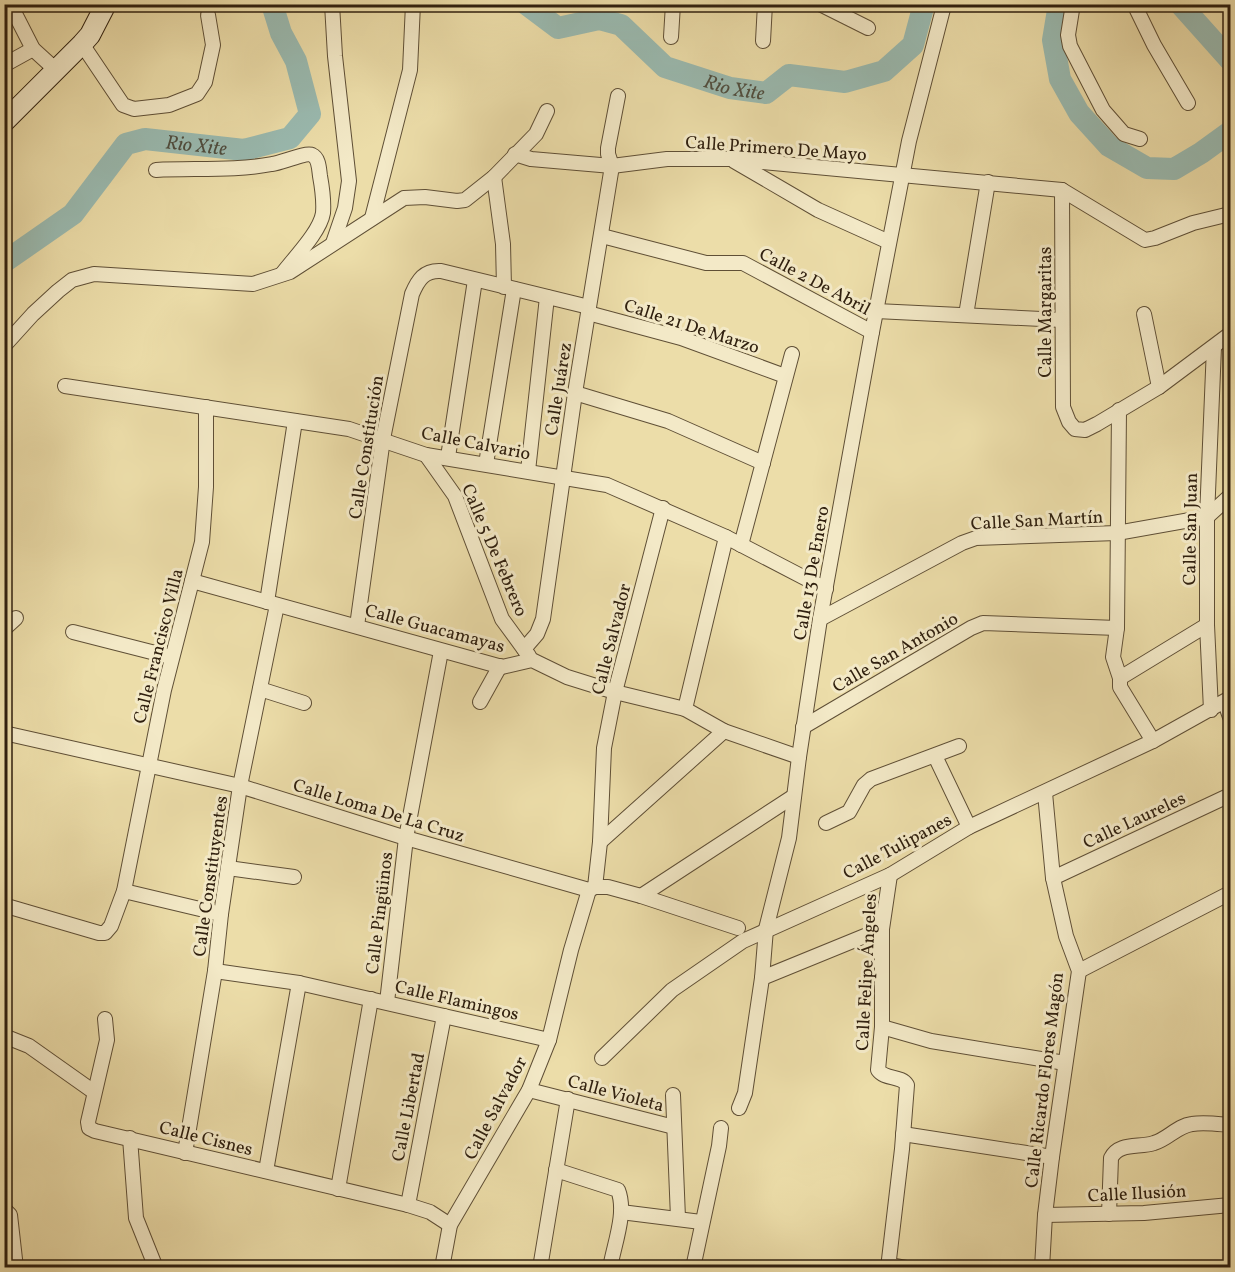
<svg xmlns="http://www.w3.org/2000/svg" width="1235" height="1272" font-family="Vollkorn,serif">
	<rect width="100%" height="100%" fill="#ecdda9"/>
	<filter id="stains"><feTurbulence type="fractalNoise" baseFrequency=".00333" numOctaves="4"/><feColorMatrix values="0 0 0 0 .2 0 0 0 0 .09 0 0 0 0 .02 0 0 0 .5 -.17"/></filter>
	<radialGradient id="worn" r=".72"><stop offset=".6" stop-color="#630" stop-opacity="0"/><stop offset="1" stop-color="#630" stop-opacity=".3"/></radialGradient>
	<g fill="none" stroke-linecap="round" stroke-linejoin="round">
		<g stroke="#9abab0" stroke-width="22">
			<path id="s1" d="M 526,4 L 558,28 L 599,19 L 621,25 L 665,67 L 730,88 L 766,93 L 789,75 L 845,82 L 884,71 L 913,45 L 924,4"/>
			<polyline points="1059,4 1053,40 1060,79 1079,113 1109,146 1147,168 1174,169 1201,153 1230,132"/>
			<polyline points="1180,4 1230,60"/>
			<path id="s2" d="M 4,262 L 73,214 L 126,144 L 145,139 L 244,150 L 290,138 L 310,114 L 296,61 L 281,33 L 272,4"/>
		</g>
		<defs>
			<g id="street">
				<polyline points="10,4 33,49 56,70"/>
				<polyline points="332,4 335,56 349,181 345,208 333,243"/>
				<polyline points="820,4 868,28"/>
				<polyline points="1073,4 1068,35 1070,46 1103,110 1124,134 1140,139"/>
				<polyline points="1134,4 1154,45 1188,103"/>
				<polyline points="671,37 673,4"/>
				<polyline points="763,41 765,4"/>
				<polyline points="82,44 123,105 134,109 169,105 197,94 205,82 213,45 208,15"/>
				<polyline points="4,65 33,49"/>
				<polyline points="515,154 531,159 612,166 667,159 730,159 1062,190 1145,240 1155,238 1193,223 1230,214"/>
				<polyline points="734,161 818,210 889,242"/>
				<path d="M 156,170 C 193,168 236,171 272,164 C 281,163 306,152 312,155 C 319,158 319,169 320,176 C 322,187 324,201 323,213 C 320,232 294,258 282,274"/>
				<polyline points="494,177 503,244 504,287"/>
				<polyline points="1062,190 1063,407 1069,422 1075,429 1085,430 1097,424 1159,387 1230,334"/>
				<polyline points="372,218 410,70 413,4"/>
				<polyline points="602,236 706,263 743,263 872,332"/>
				<polyline points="876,311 1062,320"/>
				<polyline points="588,313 681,338 785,376"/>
				<polyline points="1144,314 1159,387"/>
				<polyline points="966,315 988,182"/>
				<polyline points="4,346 33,314 58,291 72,280 94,274 253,284 290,272 404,198 425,197 457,201 465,200 494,177 536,134 547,111"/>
				<polyline points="65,386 349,429 426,455 607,485 726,537 826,589"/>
				<polyline points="575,393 668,421 763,463"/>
				<polyline points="1119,410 1117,628 1113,657 1120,678 1120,687 1153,741"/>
				<polyline points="426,455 455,496 502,619 529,656"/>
				<polyline points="448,457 475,280"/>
				<polyline points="486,464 514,289"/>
				<polyline points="528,471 547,297"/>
				<polyline points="741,545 792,354"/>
				<polyline points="192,581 502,667 532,660 567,677 615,692 685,709 724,731 799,757"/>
				<polyline points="267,602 295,421"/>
				<polyline points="820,619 962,543 976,538 1117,533 1207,517 1230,496"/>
				<path d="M 357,626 L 383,439 L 412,294 C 418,280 424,270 441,271 L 589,307"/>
				<polyline points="4,629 16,618"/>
				<polyline points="73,632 171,657"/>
				<polyline points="524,649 537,634 543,619 575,393 612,166 608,154 608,148 618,96"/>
				<polyline points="1120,678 1207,625"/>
				<polyline points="260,689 304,703"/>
				<polyline points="480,702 500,666"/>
				<polyline points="1225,703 1230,717"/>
				<polyline points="685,709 726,537"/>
				<polyline points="1211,710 1207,625 1207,517 1214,347"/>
				<polyline points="803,727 971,628 983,623 1117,628"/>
				<polyline points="4,733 240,786 406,838 589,890 595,887 608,887 641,896 738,928"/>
				<polyline points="935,756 969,827"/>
				<polyline points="826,823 849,812 864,785 871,779 959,746"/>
				<polyline points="600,842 724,731"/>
				<polyline points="228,868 294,877"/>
				<polyline points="1053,878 1230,795"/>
				<polyline points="595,887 600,842 604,748 615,692 663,508"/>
				<polyline points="124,891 221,914"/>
				<polyline points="641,896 794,796"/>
				<polyline points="10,907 99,933 105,933 111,926 124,891 164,690 202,542 206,487 206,407"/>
				<polyline points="215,971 299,983 549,1040"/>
				<polyline points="1079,971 1230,893"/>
				<polyline points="762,978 882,929"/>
				<polyline points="387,1002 406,838 441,651"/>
				<polyline points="105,1019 107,1040 88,1122 89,1128 95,1131 408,1205 430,1212 450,1225"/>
				<polyline points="882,1027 931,1041 1065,1063"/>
				<polyline points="4,1036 29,1046 94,1092"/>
				<polyline points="602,1058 672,990 743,941 890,875 969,827 1153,741 1230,698"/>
				<polyline points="529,1090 674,1127"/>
				<polyline points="673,1095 678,1218"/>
				<polyline points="739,1108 745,1093 762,978 766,929 789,838 799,757 820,619 872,332 909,141 943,9"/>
				<polyline points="903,1134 1052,1157"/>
				<polyline points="130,1138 136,1218 156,1268"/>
				<polyline points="185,1153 215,971 221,914 240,786 277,605"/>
				<path d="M 556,1170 L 618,1190 C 627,1213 614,1244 610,1268"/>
				<polyline points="266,1171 299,983"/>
				<polyline points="338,1189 371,999"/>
				<polyline points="408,1205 444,1016"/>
				<polyline points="4,1209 10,1215 16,1268"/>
				<polyline points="621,1212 701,1222"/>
				<path d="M 1109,1214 L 1111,1158 C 1119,1142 1139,1148 1154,1143 C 1168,1139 1177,1126 1192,1124 C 1204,1122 1218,1124 1230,1125"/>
				<polyline points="1045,1215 1144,1213 1230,1205"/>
				<polyline points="889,1265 906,1268"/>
				<polyline points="442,1268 450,1225 529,1090 549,1040 571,950 589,890"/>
				<polyline points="540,1268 568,1099"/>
				<polyline points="693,1268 719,1146 721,1128"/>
				<path d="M 888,1268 L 902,1149 L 907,1085 C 901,1075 885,1080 878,1070 L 882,1027 L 882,929 L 890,875"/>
				<polyline points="1042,1268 1045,1215 1052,1157 1079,971 1066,936 1053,878 1045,793"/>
			</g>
			<polyline id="secondary" points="4,122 82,44 90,35 106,4"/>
		</defs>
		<use href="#street" stroke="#5f4f36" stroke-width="16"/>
		<use href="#secondary" stroke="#30200f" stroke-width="22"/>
		<use href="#street" stroke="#f3e9c7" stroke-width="14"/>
		<use href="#secondary" stroke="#f3e9c7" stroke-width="20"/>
	</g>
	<g text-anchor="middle" stroke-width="6" stroke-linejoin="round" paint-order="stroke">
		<g font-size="18" fill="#30200f" stroke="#f3e9c7">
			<text transform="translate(776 148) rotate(4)" y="6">Calle Primero De Mayo</text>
			<text transform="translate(815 281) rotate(28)" y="6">Calle 2 De Abril</text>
			<text transform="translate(1045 312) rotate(-90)" y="6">Calle Margaritas</text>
			<text transform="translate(692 326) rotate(18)" y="6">Calle 21 De Marzo</text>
			<text transform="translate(558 389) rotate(-81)" y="6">Calle Juárez</text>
			<text transform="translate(476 443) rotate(11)" y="6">Calle Calvario</text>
			<text transform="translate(366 447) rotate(-81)" y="6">Calle Constitución</text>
			<text transform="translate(1037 520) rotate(-3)" y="6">Calle San Martín</text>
			<text transform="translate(1190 529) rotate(-89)" y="6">Calle San Juan</text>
			<text transform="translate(495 550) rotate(67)" y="6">Calle 5 De Febrero</text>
			<text transform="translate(811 573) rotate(-80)" y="6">Calle 13 De Enero</text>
			<text transform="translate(435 628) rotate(15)" y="6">Calle Guacamayas</text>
			<text transform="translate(611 639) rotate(-76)" y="6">Calle Salvador</text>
			<text transform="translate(158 646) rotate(-76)" y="6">Calle Francisco Villa</text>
			<text transform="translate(895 652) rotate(-30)" y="6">Calle San Antonio</text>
			<text transform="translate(379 810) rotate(17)" y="6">Calle Loma De La Cruz</text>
			<text transform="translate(1134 820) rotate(-25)" y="6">Calle Laureles</text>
			<text transform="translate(897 846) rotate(-28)" y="6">Calle Tulipanes</text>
			<text transform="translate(210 876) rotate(-82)" y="6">Calle Constituyentes</text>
			<text transform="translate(379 913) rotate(-83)" y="6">Calle Pingüinos</text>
			<text transform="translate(866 972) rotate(-87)" y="6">Calle Felipe Ángeles</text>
			<text transform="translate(457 1000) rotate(13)" y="6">Calle Flamingos</text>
			<text transform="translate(1044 1080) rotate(-83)" y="6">Calle Ricardo Flores Magón</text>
			<text transform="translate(616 1093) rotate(15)" y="6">Calle Violeta</text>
			<text transform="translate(408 1107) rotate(-79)" y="6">Calle Libertad</text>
			<text transform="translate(495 1108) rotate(-62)" y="6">Calle Salvador</text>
			<text transform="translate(206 1138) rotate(14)" y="6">Calle Cisnes</text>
			<text transform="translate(1137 1193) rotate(-3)" y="6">Calle Ilusión</text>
		</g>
		<g font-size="20" font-style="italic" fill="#504e3f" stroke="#f3e9c7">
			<text dy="7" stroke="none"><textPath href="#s1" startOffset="238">Rio Xite</textPath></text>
			<text dy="7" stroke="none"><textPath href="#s2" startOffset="243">Rio Xite</textPath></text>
		</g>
	</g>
	<rect width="1235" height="1272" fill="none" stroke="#ecdda9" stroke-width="24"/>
	<rect x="6" y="6" width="1223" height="1260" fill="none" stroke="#30200f" stroke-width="3"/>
	<rect x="12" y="12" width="1211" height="1248" fill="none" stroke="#30200f" stroke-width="1.5"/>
	<rect width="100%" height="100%" filter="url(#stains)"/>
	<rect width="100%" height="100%" fill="url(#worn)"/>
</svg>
